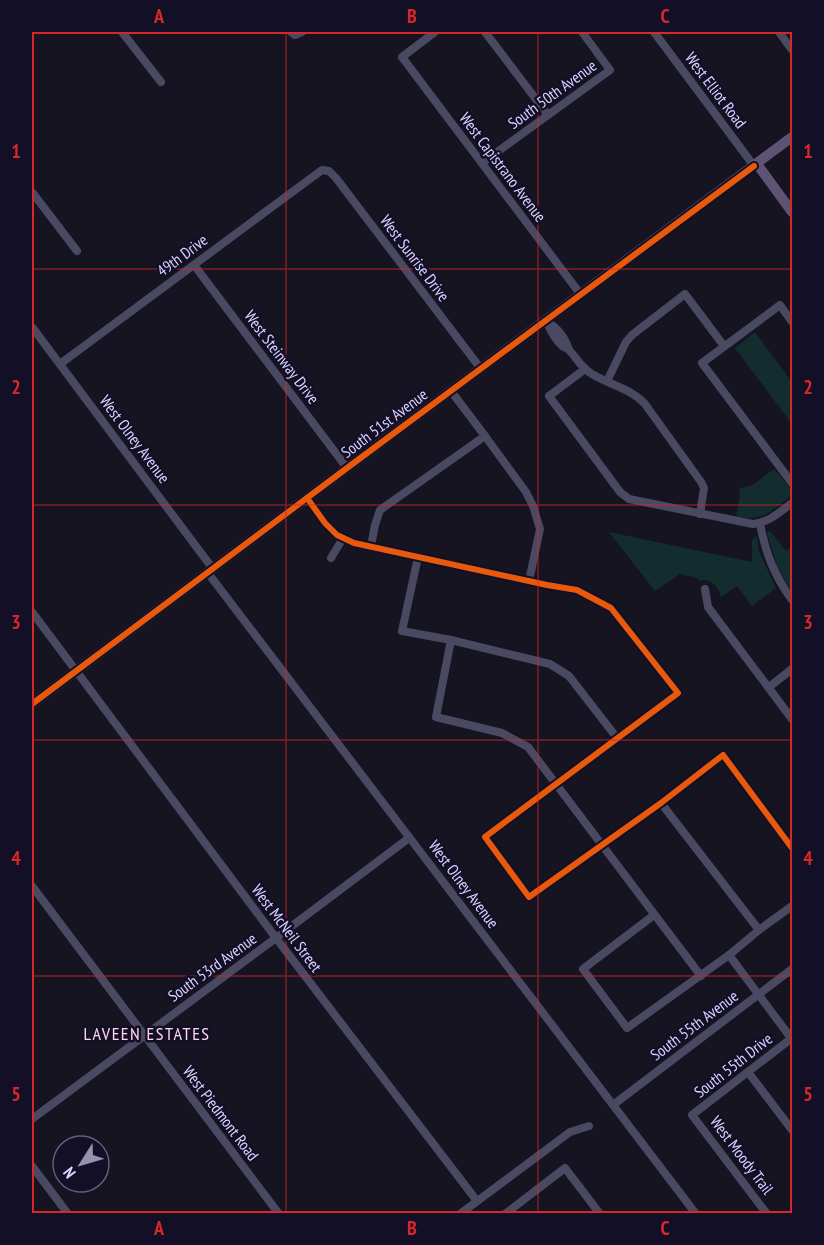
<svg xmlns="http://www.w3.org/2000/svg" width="824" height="1245" font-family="'PT Sans Narrow',sans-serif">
	<rect width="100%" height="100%" fill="#161421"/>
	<g fill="#132c2d">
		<polygon points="755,332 792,382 792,424 735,348"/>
		<path d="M 774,469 L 791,489 L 789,498 C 771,512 760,522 736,516 L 740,495 L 739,488 L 751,486 Z"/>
		<polygon points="770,531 786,551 792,547 792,592 778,569 767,533"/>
		<path d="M 609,532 L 752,562 L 752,540 L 757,536 L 759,551 L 776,588 L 752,606 L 737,586 L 721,597 C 717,586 712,578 699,581 L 697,578 L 680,574 L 655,591 Z"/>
	</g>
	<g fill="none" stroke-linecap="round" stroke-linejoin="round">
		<g stroke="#4a4962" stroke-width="8">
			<polyline points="122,32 161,82"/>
			<polyline points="291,32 295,35 302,32"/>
			<polyline points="435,32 402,57 581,295"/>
			<polyline points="485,32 548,115"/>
			<polyline points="654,32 754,166"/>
			<polyline points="779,32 792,50"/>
			<polyline points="482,163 610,70 582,32"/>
			<polyline points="32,192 77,251"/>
			<polyline points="194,265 347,468"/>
			<path d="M 546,321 C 550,329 554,338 561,345 C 565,349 564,346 569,350 C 577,358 581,368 592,374 C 610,385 630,388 645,404 L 701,482 L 704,488 L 700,514"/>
			<path d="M 546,321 C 558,328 565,337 569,350"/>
			<polyline points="792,322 780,305 702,363 792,483"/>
			<polyline points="32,327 213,569"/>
			<polyline points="60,364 322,170 329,171 336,178 481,369"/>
			<path d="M 585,369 L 549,396 L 620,492 L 629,499 L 753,524 C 768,523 780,512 792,503"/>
			<polyline points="607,381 626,342 632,335 685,294 724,346"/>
			<polyline points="451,391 485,436"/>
			<polyline points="307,498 325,523 337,535 354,543 547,585 577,590 611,608 678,693 485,837 529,897 661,803 723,755 792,848"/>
			<path d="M 760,524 C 766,554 774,575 792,600"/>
			<polyline points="371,546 375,525 380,510 485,436 526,492 533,506 540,529 529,581"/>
			<polyline points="418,557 402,631 451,640 550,664 569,676 617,738"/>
			<polyline points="331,558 343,538"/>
			<polyline points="208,573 696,1214"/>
			<polyline points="705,589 708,607 792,719"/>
			<polyline points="32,612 276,938 477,1201"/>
			<polyline points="451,640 436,717 502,733 528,747 701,976"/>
			<polyline points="769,687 792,669"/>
			<polyline points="661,803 759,930"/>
			<polyline points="32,886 279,1214"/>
			<polyline points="654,915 583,969 627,1028 729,955 759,930 792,906"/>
			<polyline points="729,955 791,1038"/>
			<polyline points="748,1072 792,1130"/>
			<polyline points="613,1105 792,969"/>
			<polyline points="32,1119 276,938 409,838"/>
			<polyline points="32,1166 68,1214"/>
			<polyline points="460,1214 570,1132 589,1126"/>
			<polyline points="505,1214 565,1168 600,1214"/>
			<polyline points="767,1214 692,1115 792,1038"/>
		</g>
		<g stroke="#5e5373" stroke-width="10">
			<polyline points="757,164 792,212"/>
			<polyline points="32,704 347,468 792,137"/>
		</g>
		<defs>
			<g id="cycleway">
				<polyline points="307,498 325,523 337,535 354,543 547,585 577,590 611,608 678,693 485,837 529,897 661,803 723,755 792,848"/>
				<polyline points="32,704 347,468 754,166"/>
			</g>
		</defs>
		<use href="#cycleway" stroke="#130f26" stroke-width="10"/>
		<use href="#cycleway" stroke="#e8590c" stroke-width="6"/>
	</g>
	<path fill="none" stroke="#d62828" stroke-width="1.5" stroke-opacity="0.55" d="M 286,32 L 286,1214M 538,32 L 538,1214M 32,269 L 792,269M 32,505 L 792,505M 32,740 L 792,740M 32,976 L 792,976"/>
	<g text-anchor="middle" stroke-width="5" stroke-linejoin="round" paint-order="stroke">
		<g font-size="16" fill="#d9d4ff" stroke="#130f26">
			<text transform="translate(716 90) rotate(53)" y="6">West Elliot Road</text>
			<text transform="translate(552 94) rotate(-36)" y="6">South 50th Avenue</text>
			<text transform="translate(503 167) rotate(53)" y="6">West Capistrano Avenue</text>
			<text transform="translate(182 255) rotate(-37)" y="6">49th Drive</text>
			<text transform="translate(415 258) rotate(53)" y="6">West Sunrise Drive</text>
			<text transform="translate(282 357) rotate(53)" y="6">West Steinway Drive</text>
			<text transform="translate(384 423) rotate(-37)" y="6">South 51st Avenue</text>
			<text transform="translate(135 439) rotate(53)" y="6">West Olney Avenue</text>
			<text transform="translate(464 884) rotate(53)" y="6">West Olney Avenue</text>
			<text transform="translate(287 928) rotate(53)" y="6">West McNeil Street</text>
			<text transform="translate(212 967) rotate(-36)" y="6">South 53rd Avenue</text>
			<text transform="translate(694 1025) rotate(-37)" y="6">South 55th Avenue</text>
			<text transform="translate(733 1065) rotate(-38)" y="6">South 55th Drive</text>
			<text transform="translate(221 1113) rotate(53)" y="6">West Piedmont Road</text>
			<text transform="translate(742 1155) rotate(53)" y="6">West Moody Trail</text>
		</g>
		<g font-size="18" letter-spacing="1.5" fill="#ffd6f0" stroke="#130f26">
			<text x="147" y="1040">LAVEEN ESTATES</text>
		</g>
	</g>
	<rect width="824" height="1245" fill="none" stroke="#130f26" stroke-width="66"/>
	<g transform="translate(81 1164) rotate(233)"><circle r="28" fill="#130f26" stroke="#625e7d" stroke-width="1.5"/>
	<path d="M0-4.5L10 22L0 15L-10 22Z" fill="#9591b1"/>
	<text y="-9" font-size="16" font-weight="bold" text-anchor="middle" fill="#d9d4ff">N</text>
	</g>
	<rect x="33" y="33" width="758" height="1179" fill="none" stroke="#d62828" stroke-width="2"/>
	<g font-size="20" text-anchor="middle" font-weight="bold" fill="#d62828">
		<text x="159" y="23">A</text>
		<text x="412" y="23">B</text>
		<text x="665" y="23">C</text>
		<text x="16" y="158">1</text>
		<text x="808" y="158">1</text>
		<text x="16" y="394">2</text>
		<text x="808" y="394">2</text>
		<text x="16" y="629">3</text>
		<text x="808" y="629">3</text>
		<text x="16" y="865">4</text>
		<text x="808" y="865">4</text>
		<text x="16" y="1101">5</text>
		<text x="808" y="1101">5</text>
		<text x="159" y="1235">A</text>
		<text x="412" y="1235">B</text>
		<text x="665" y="1235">C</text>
	</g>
</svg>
